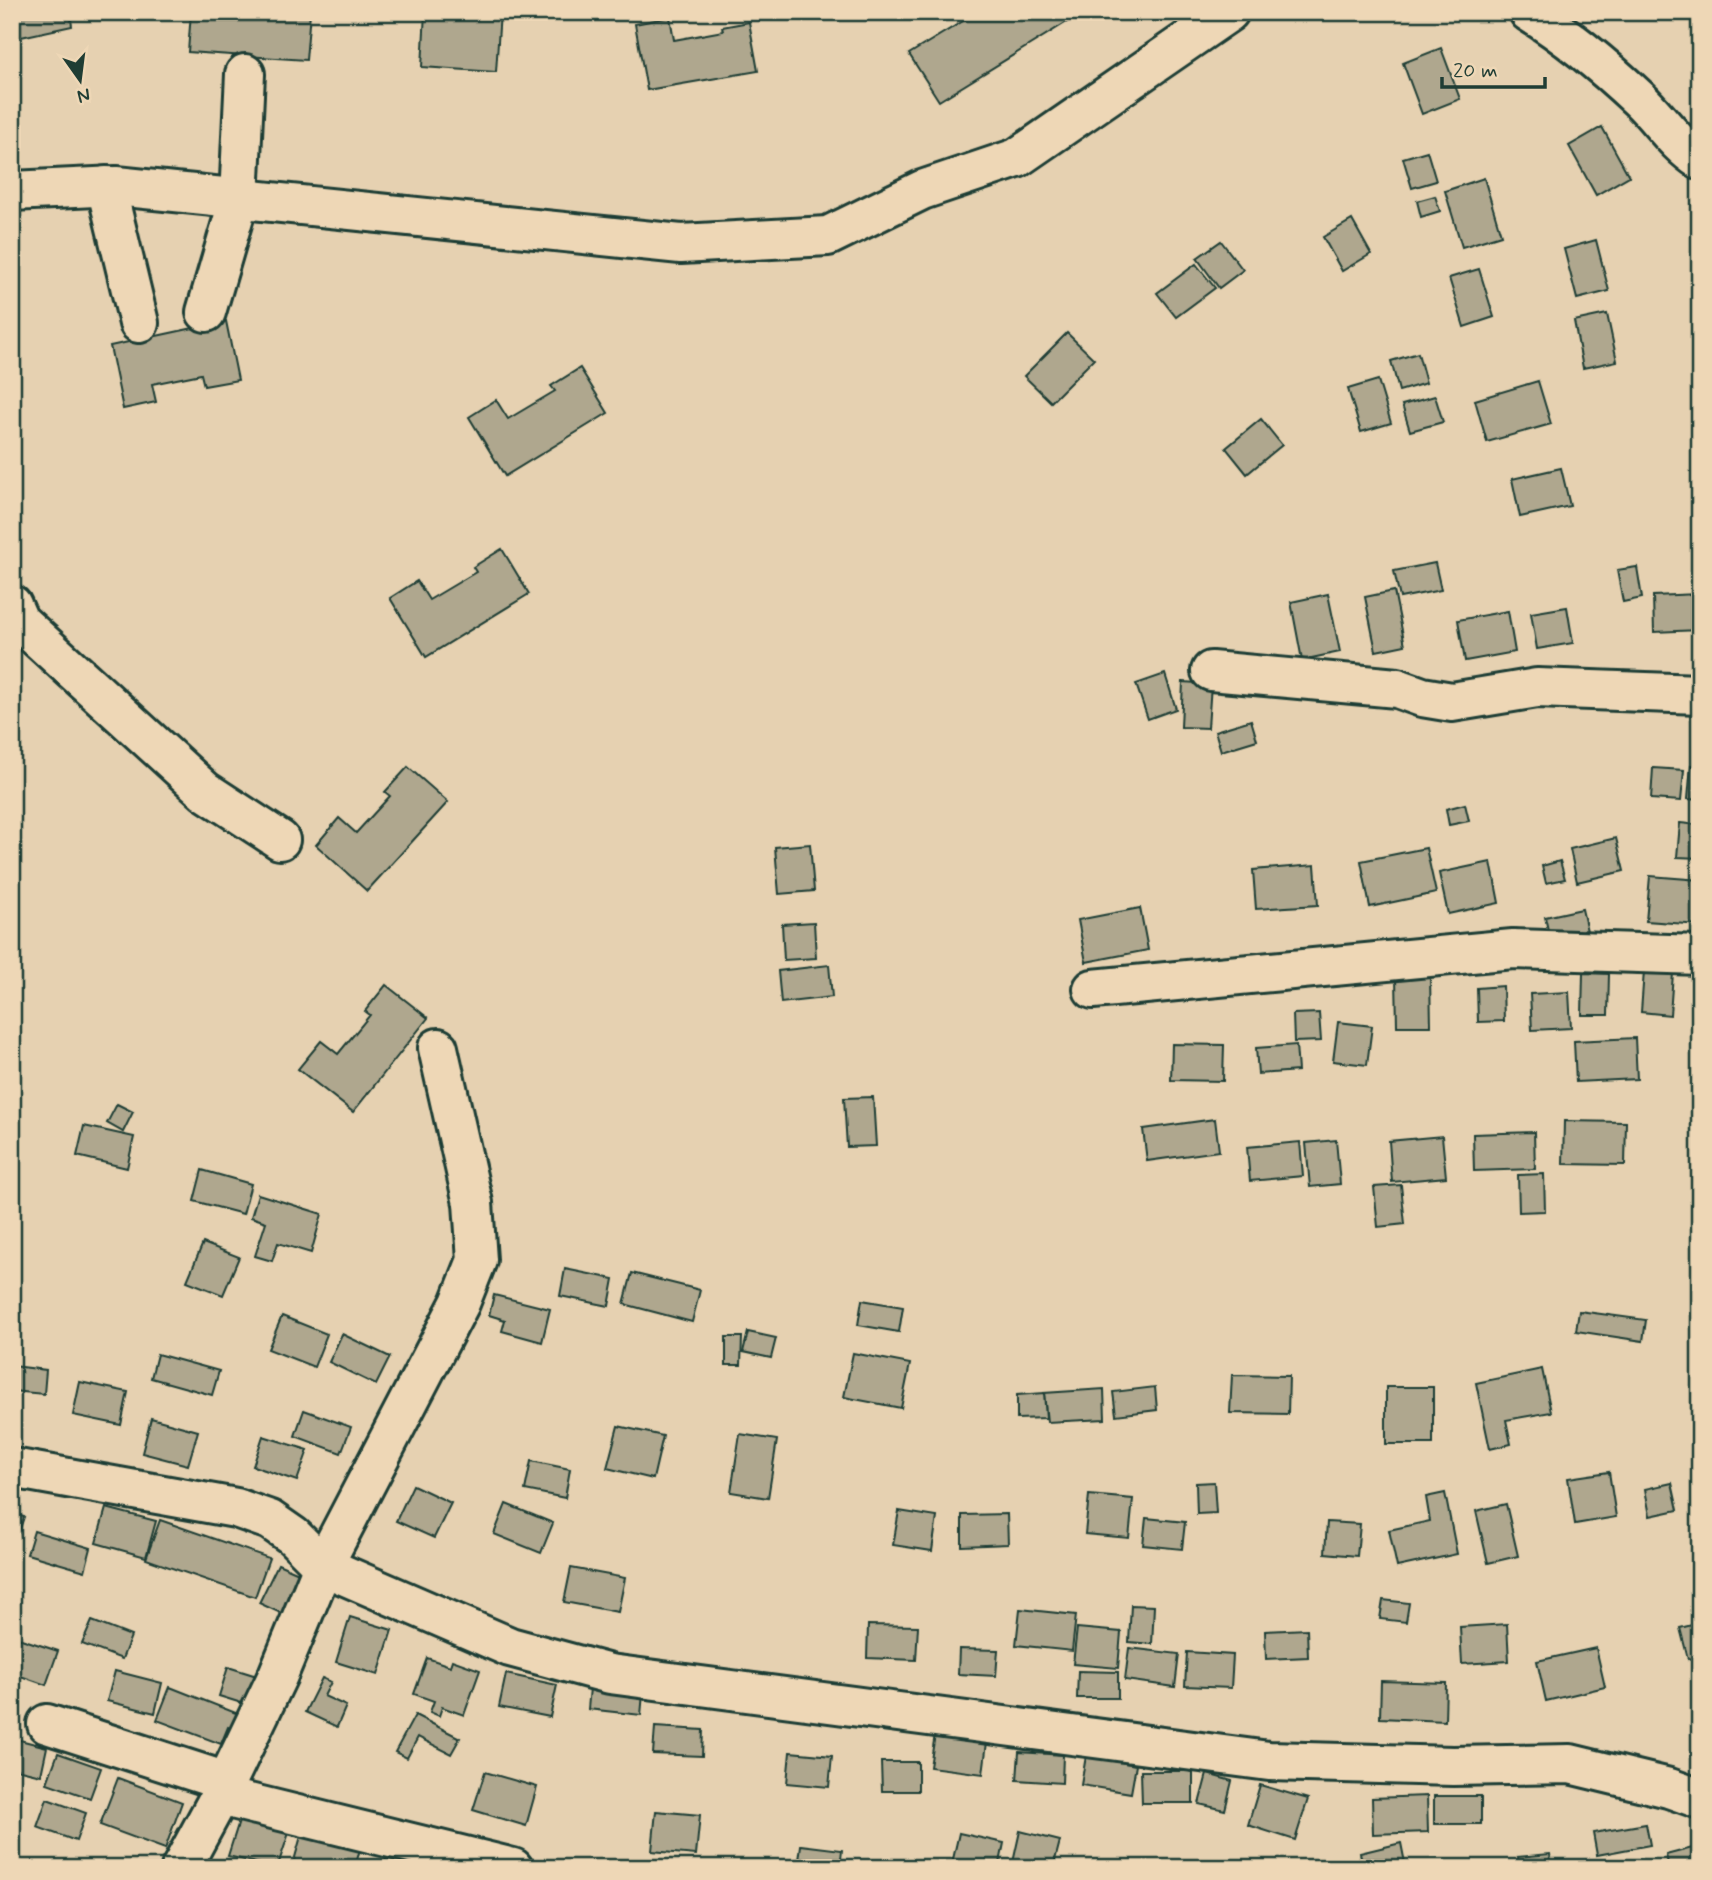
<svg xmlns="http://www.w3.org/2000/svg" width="1712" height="1880" font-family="Mynerve,sans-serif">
	<rect width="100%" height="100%" fill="#e6d1b1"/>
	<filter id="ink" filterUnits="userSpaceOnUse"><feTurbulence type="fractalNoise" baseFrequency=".0143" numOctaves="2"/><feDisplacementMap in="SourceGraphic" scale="14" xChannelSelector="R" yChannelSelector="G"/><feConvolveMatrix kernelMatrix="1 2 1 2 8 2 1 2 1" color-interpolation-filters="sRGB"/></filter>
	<g filter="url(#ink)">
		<g fill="#afa78e" stroke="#1f3d34" stroke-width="2">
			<polygon points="12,12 70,12 72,26 12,39"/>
			<polygon points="191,12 310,12 306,60 188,52"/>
			<polygon points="425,12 500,12 496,72 422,67"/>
			<polygon points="978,12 1083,12 939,101 909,54"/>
			<polygon points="670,17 674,40 723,31 722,27 749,22 758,71 647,90 635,24"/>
			<polygon points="1441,48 1460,99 1422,114 1403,63"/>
			<polygon points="1602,127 1629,176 1596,195 1569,146"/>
			<polygon points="1427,151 1436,181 1412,188 1403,158"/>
			<polygon points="1484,178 1501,235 1462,247 1445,191"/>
			<polygon points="1435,196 1440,211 1421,217 1417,201"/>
			<polygon points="1352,220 1371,254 1342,271 1323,237"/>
			<polygon points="1596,240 1609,291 1577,299 1564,249"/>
			<polygon points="1221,241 1243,270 1219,288 1197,258"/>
			<polygon points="1196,264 1215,288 1176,317 1157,293"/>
			<polygon points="1479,269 1494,317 1464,327 1449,278"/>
			<polygon points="1607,314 1617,361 1583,368 1574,321"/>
			<polygon points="226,321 238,380 204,386 201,374 152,384 156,402 123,409 110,346"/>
			<polygon points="1067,333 1094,359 1051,402 1024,376"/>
			<polygon points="1418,353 1426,383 1399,391 1391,361"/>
			<polygon points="580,368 608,413 505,476 469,417 496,400 508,419 555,391 551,386"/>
			<polygon points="1378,380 1391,423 1361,432 1348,389"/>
			<polygon points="1538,381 1551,424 1487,442 1475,400"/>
			<polygon points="1435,396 1443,422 1410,431 1402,405"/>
			<polygon points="1261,419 1282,445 1247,474 1226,448"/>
			<polygon points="1561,468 1570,506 1520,517 1512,479"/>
			<polygon points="502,549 529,594 426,657 390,598 417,581 429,600 476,572 473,567"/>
			<polygon points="1435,563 1441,590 1400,598 1394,571"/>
			<polygon points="1637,567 1642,598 1623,602 1617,570"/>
			<polygon points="1394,591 1405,645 1376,651 1365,597"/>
			<polygon points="1328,594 1340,652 1302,660 1291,602"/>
			<polygon points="1698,594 1699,630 1654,632 1653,596"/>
			<polygon points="1567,607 1573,643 1537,649 1531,613"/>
			<polygon points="1508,611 1515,652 1465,661 1458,620"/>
			<polygon points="1165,674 1176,709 1148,719 1136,684"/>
			<polygon points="1183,682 1211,684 1208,728 1181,727"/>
			<polygon points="1251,720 1257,740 1221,751 1215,731"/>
			<polygon points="1691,765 1700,766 1700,800 1688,799"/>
			<polygon points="408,767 448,802 367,891 316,845 339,818 356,833 390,796 385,792"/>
			<polygon points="1653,768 1684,770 1681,801 1651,799"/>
			<polygon points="1465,804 1469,821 1449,825 1446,809"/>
			<polygon points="1680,823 1700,825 1700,858 1677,857"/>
			<polygon points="1616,838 1624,871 1577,882 1570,849"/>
			<polygon points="810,844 814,891 779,894 775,847"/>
			<polygon points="1426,848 1436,893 1370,907 1361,861"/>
			<polygon points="1560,861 1565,879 1546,883 1542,866"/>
			<polygon points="1491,862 1499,903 1448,914 1439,873"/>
			<polygon points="1315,865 1318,905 1256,909 1253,870"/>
			<polygon points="1650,876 1700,880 1700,925 1646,921"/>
			<polygon points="1140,908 1148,950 1086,962 1078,920"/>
			<polygon points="1582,909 1587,931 1550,939 1545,917"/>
			<polygon points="814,922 816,958 784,960 782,924"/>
			<polygon points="829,965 832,997 781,1003 778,971"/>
			<polygon points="1644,971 1673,973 1670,1015 1641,1012"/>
			<polygon points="1583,973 1609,974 1608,1015 1582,1015"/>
			<polygon points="1430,976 1431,1026 1397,1026 1396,977"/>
			<polygon points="386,985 428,1018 353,1112 298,1069 321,1041 338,1054 370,1015 365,1011"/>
			<polygon points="1503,986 1504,1021 1478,1022 1477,988"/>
			<polygon points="1569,992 1571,1028 1532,1030 1530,994"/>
			<polygon points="1319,1013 1321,1041 1294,1042 1293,1014"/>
			<polygon points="1338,1022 1372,1026 1367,1065 1333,1061"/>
			<polygon points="1635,1038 1637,1079 1576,1082 1574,1041"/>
			<polygon points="1172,1044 1224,1045 1223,1081 1171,1080"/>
			<polygon points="1296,1045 1298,1071 1258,1074 1256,1048"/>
			<polygon points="873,1097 876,1146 847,1147 844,1098"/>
			<polygon points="117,1104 133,1112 123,1132 107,1123"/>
			<polygon points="1215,1119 1219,1151 1147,1161 1143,1129"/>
			<polygon points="1564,1121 1626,1122 1625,1165 1563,1164"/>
			<polygon points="84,1126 134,1137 127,1168 77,1156"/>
			<polygon points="1534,1132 1535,1169 1474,1171 1473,1134"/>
			<polygon points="1442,1136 1446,1177 1392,1182 1389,1141"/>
			<polygon points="1336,1140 1340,1184 1310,1187 1306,1143"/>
			<polygon points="1300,1142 1303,1176 1250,1181 1247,1147"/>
			<polygon points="202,1170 251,1184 243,1214 194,1201"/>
			<polygon points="1544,1174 1545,1211 1519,1212 1518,1175"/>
			<polygon points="1401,1185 1405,1224 1378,1227 1374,1187"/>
			<polygon points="258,1194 322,1214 311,1253 278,1243 272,1261 255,1256 266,1222 251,1217"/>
			<polygon points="203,1243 239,1257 223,1295 187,1281"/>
			<polygon points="565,1269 614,1279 609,1306 560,1296"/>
			<polygon points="632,1273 700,1290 692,1322 624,1304"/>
			<polygon points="494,1295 550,1309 542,1342 502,1331 505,1320 489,1315"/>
			<polygon points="862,1300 903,1307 899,1332 858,1325"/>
			<polygon points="1579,1311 1646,1320 1643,1341 1576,1331"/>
			<polygon points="282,1316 327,1334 314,1367 268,1349"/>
			<polygon points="748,1332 776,1338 771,1358 743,1352"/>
			<polygon points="342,1334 390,1357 376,1385 329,1362"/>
			<polygon points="726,1337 742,1337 741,1365 726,1365"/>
			<polygon points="853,1353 910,1364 901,1408 844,1397"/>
			<polygon points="157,1354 219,1371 212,1395 151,1378"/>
			<polygon points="13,1366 46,1370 44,1394 12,1391"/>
			<polygon points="1542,1369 1551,1412 1506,1420 1511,1444 1490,1449 1476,1383"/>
			<polygon points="1232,1375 1289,1376 1288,1414 1230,1413"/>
			<polygon points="80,1382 128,1392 121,1425 73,1415"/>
			<polygon points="1155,1387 1157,1410 1116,1415 1113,1392"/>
			<rect x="1386" y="1387" width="47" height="57"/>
			<polygon points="1104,1389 1105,1419 1047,1422 1044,1393"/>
			<polygon points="1044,1393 1046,1418 1017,1419 1017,1395"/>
			<polygon points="304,1410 351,1427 341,1453 295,1436"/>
			<polygon points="151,1418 198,1431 188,1465 142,1453"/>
			<polygon points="618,1426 663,1436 653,1479 607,1468"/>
			<polygon points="740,1434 777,1440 768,1498 731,1492"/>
			<polygon points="263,1436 308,1450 297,1481 253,1466"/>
			<polygon points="531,1461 570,1469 565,1498 525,1490"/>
			<polygon points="1609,1472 1616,1517 1575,1524 1568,1478"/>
			<polygon points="1214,1482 1216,1513 1197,1514 1196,1483"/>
			<polygon points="1672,1483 1678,1510 1650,1516 1645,1489"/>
			<polygon points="413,1485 451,1503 434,1538 396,1521"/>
			<polygon points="1445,1493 1457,1554 1397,1567 1389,1530 1430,1521 1426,1497"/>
			<polygon points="1089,1495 1133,1499 1129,1538 1085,1534"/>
			<polygon points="506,1504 553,1523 541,1553 494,1534"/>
			<polygon points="1506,1504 1518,1556 1488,1563 1476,1511"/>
			<polygon points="106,1508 156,1521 146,1557 96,1543"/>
			<polygon points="899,1511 937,1517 932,1551 893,1545"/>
			<polygon points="12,1514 24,1517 17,1537 12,1536"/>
			<polygon points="1007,1514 1008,1544 962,1546 962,1515"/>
			<polygon points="1146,1518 1185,1522 1182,1549 1143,1545"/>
			<polygon points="160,1520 269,1558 255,1597 146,1559"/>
			<polygon points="1327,1522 1360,1524 1357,1556 1325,1553"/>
			<polygon points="34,1531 91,1548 85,1571 27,1554"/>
			<polygon points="278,1564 308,1577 289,1617 259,1603"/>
			<polygon points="571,1568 625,1578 618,1612 564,1602"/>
			<polygon points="1383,1600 1409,1603 1406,1622 1380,1619"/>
			<polygon points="1131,1605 1154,1606 1152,1644 1129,1642"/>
			<polygon points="1020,1609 1076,1615 1072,1651 1016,1645"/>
			<polygon points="350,1617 392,1630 378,1675 336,1662"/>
			<polygon points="92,1621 131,1636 122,1659 82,1644"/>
			<polygon points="1700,1623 1700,1656 1688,1659 1680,1628"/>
			<polygon points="1507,1624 1509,1661 1462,1664 1460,1627"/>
			<polygon points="868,1625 918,1626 916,1660 867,1658"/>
			<polygon points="1077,1628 1121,1632 1118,1668 1073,1664"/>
			<polygon points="1307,1629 1308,1657 1266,1659 1265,1631"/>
			<polygon points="12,1636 58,1651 46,1685 12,1673"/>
			<polygon points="1129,1648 1179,1654 1175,1687 1125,1680"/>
			<polygon points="1596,1648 1605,1687 1546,1701 1537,1661"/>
			<polygon points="959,1649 998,1650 996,1676 958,1674"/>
			<polygon points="1187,1652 1233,1655 1231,1688 1185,1686"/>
			<polygon points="427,1658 450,1666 452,1660 480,1670 464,1715 442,1707 439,1716 430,1712 434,1701 414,1694"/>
			<polygon points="228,1667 260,1677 251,1706 219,1696"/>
			<polygon points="115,1671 162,1683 155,1713 107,1701"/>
			<polygon points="1078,1671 1118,1672 1118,1698 1077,1698"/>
			<polygon points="506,1674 557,1685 550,1717 499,1707"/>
			<polygon points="591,1677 644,1683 641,1715 588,1709"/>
			<polygon points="322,1678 331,1682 324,1696 346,1706 337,1727 305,1712"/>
			<polygon points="1381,1681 1446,1683 1445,1721 1380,1718"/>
			<polygon points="170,1687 246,1717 240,1731 228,1727 221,1744 157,1720"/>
			<polygon points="415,1715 460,1738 451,1754 418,1737 407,1758 395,1752"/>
			<polygon points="655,1727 703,1730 702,1756 653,1754"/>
			<polygon points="935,1734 987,1742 983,1774 930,1767"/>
			<polygon points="12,1738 47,1747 41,1775 12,1768"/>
			<polygon points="790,1752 832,1756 829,1787 787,1783"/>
			<polygon points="1019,1752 1063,1755 1062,1783 1017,1780"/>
			<polygon points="58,1753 101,1768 90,1798 47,1783"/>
			<polygon points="1086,1756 1136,1765 1131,1793 1081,1785"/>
			<polygon points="881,1762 918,1762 918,1791 882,1791"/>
			<polygon points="1141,1771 1193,1771 1193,1803 1142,1803"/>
			<polygon points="485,1772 537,1787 526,1826 473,1810"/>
			<polygon points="1207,1774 1232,1781 1225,1810 1199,1804"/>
			<polygon points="118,1778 182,1802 165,1849 100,1825"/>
			<polygon points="1260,1785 1308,1799 1295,1840 1248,1825"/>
			<polygon points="1427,1796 1428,1832 1373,1834 1372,1798"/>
			<rect x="1434" y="1796" width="47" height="28"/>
			<polygon points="47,1799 86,1813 76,1841 37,1827"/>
			<polygon points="656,1811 700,1815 696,1855 652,1851"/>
			<polygon points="242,1812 291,1827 277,1868 228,1856"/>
			<polygon points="1646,1824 1650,1845 1597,1855 1593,1833"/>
			<polygon points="303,1829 361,1845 355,1868 292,1868"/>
			<polygon points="1020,1831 1060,1841 1053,1868 1012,1867"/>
			<polygon points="959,1833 1004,1843 999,1868 951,1868"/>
			<polygon points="1401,1843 1406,1868 1363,1868 1360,1853"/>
			<polygon points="801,1845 842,1850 840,1868 798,1868"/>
			<polygon points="1700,1846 1700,1868 1669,1868 1666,1855"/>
			<polygon points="1550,1854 1552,1868 1519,1868 1518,1857"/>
			<polygon points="387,1855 425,1868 383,1868"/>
		</g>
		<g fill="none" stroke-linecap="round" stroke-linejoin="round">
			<defs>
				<g id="street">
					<path d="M 1529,12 C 1569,37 1605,67 1639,99 C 1660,119 1675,144 1700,160"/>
					<polyline points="106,186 139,323"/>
					<polyline points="12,191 116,186 681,244 828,236 922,190 1017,158 1229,12"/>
					<polyline points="206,312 239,199 245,74"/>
					<polyline points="12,605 19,621 205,791 280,840"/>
					<polyline points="1211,671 1397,688 1422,697 1452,702 1537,688 1700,694"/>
					<polyline points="1093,989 1513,949 1700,955"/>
					<polyline points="12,1468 236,1508 270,1520 293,1536 323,1566 510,1647 610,1674 1269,1761 1453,1766 1570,1764 1669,1788 1700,1799"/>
					<polyline points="47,1724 227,1782"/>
					<polyline points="220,1796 513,1868"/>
					<polyline points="181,1868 220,1796 278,1675 323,1566 460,1303 477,1260 473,1203 438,1048"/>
				</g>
			</defs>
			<use href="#street" stroke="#1f3d34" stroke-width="44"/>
			<use href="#street" stroke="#eed7b6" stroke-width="38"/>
		</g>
	</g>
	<rect width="1712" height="1880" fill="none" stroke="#eed7b6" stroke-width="42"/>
	<rect x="21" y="21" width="1670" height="1838" fill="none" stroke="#1f3d34" stroke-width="2.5" filter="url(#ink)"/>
	<g transform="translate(80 80) rotate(166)" stroke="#eed7b6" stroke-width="5" paint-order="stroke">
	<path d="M0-5L12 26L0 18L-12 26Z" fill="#1f3d34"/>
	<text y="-10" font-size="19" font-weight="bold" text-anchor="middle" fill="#1f3d34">N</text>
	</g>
	<path d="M1442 77v10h103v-10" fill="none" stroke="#1f3d34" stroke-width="3.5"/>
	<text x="1453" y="77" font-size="21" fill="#1f3d34" stroke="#eed7b6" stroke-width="5" paint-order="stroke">20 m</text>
</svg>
